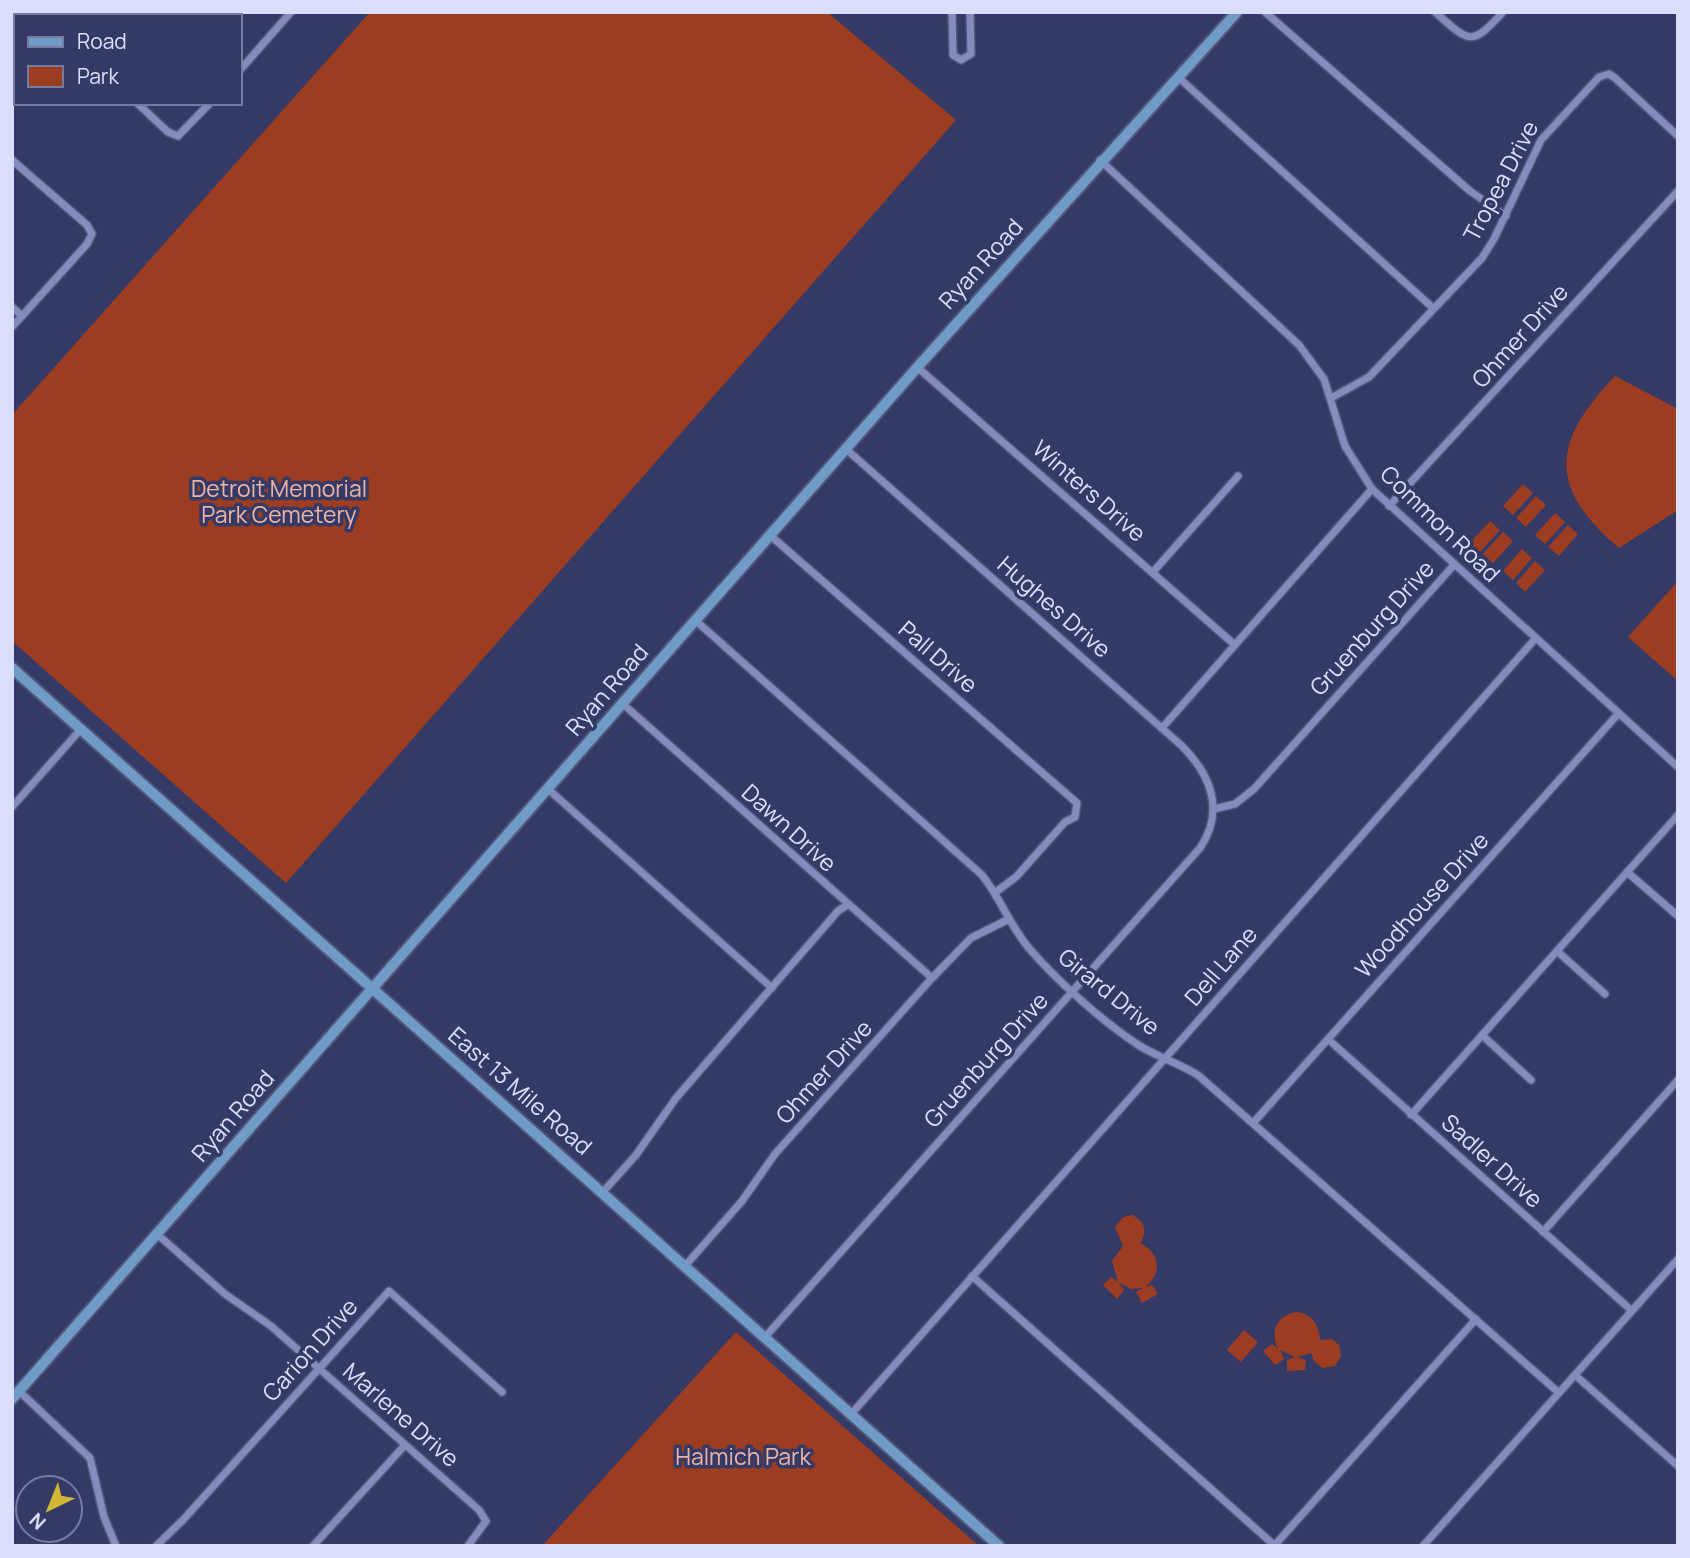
<svg xmlns="http://www.w3.org/2000/svg" width="1690" height="1558" font-family="Manrope,sans-serif">
	<rect width="100%" height="100%" fill="#343a65"/>
	<g fill="#9c3d21">
		<polygon points="370,12 827,12 956,120 286,883 12,641 12,415"/>
		<path d="M 1615,376 L 1678,409 L 1678,510 L 1619,548 C 1547,487 1552,442 1615,376 Z"/>
		<polygon points="1523,484 1533,493 1513,515 1503,506"/>
		<polygon points="1536,496 1546,505 1526,527 1516,518"/>
		<polygon points="1555,513 1565,522 1545,544 1535,535"/>
		<polygon points="1490,521 1500,530 1480,552 1470,543"/>
		<polygon points="1568,525 1578,534 1559,556 1548,547"/>
		<polygon points="1503,532 1513,541 1493,563 1483,554"/>
		<polygon points="1522,549 1532,558 1513,580 1503,571"/>
		<polygon points="1535,561 1545,570 1525,592 1516,583"/>
		<polygon points="1678,581 1678,681 1628,637"/>
		<path d="M 1132,1215 C 1145,1221 1148,1232 1140,1243 C 1160,1253 1163,1273 1145,1287 L 1152,1285 L 1158,1294 L 1142,1303 L 1136,1292 L 1143,1288 L 1131,1289 L 1119,1283 L 1124,1290 L 1117,1299 L 1103,1285 L 1111,1277 L 1118,1282 L 1112,1261 L 1123,1246 L 1115,1227 L 1123,1217 Z"/>
		<path d="M 1296,1312 C 1312,1313 1319,1325 1320,1340 L 1332,1339 L 1339,1345 L 1341,1356 L 1335,1366 L 1322,1368 L 1314,1361 L 1311,1353 L 1297,1357 L 1306,1360 L 1305,1370 L 1287,1371 L 1287,1360 L 1295,1357 L 1280,1350 L 1284,1359 L 1275,1365 L 1263,1351 L 1272,1344 L 1278,1349 C 1270,1331 1276,1316 1296,1312 Z"/>
		<polygon points="1244,1330 1258,1342 1241,1362 1227,1350"/>
		<polygon points="736,1332 979,1546 542,1546"/>
	</g>
	<g fill="none" stroke-linecap="round" stroke-linejoin="round">
		<defs>
			<g id="minor">
				<polyline points="36,12 40,16"/>
				<polyline points="952,12 953,55 961,60 971,54 970,12"/>
				<polyline points="1265,12 1470,191 1506,216"/>
				<path d="M 1435,12 C 1470,43 1471,47 1503,12"/>
				<polyline points="140,16 143,12"/>
				<polyline points="240,70 291,12"/>
				<polyline points="1178,77 1433,308"/>
				<polyline points="137,103 168,132 178,136 210,103"/>
				<polyline points="12,160 87,225 92,234 87,244 12,327"/>
				<polyline points="1100,160 1299,345 1324,379 1345,446 1372,489 1678,767"/>
				<polyline points="12,307 22,316"/>
				<polyline points="917,367 1235,645"/>
				<polyline points="1331,398 1369,377 1482,258 1494,239 1541,140 1599,77 1609,74 1615,78 1678,136"/>
				<polyline points="1389,506 1678,191"/>
				<polyline points="771,536 1077,803 1075,817 1065,822 1017,876 996,892"/>
				<polyline points="1153,572 1238,476"/>
				<path d="M 695,620 L 982,875 C 1001,899 1008,922 1028,947 C 1054,978 1103,1022 1137,1044 C 1156,1057 1180,1063 1199,1076 L 1558,1392"/>
				<polyline points="623,704 932,978"/>
				<polyline points="1162,728 1372,489"/>
				<polyline points="548,789 772,988"/>
				<polyline points="12,807 81,729"/>
				<polyline points="1214,809 1235,804 1254,789 1453,566"/>
				<polyline points="1627,872 1678,916"/>
				<polyline points="1557,951 1605,994"/>
				<polyline points="1482,1035 1531,1080"/>
				<polyline points="1329,1040 1631,1310"/>
				<polyline points="1411,1115 1678,815"/>
				<polyline points="1254,1122 1618,714"/>
				<polyline points="603,1192 636,1155 676,1098 838,911 847,905"/>
				<polyline points="1543,1232 1678,1080"/>
				<polyline points="157,1234 225,1294 271,1326 479,1510 486,1521 468,1546"/>
				<polyline points="685,1266 742,1201 775,1154 932,978 971,938 1007,920"/>
				<polyline points="972,1276 1274,1545"/>
				<path d="M 766,1336 L 1200,848 C 1225,811 1211,775 1182,746 L 846,449"/>
				<polyline points="1575,1375 1678,1466"/>
				<polyline points="19,1391 90,1458 104,1517 116,1546"/>
				<polyline points="853,1412 1535,639"/>
				<polyline points="156,1546 183,1520 389,1291 502,1392"/>
				<polyline points="313,1546 405,1445"/>
				<polyline points="1274,1546 1476,1319"/>
				<polyline points="1423,1546 1678,1259"/>
			</g>
			<g id="secondary">
				<polyline points="12,668 999,1546"/>
				<polyline points="12,1399 922,362 1237,12"/>
			</g>
		</defs>
		<use href="#minor" stroke="#51567a" stroke-width="10"/>
		<use href="#secondary" stroke="#51567a" stroke-width="14"/>
		<use href="#minor" stroke="#848cbe" stroke-width="7"/>
		<use href="#secondary" stroke="#709bc6" stroke-width="10"/>
	</g>
	<g text-anchor="middle" stroke-width="7" stroke-linejoin="round" paint-order="stroke">
		<g font-size="23" fill="#dae0fb" stroke="#343a65">
			<text transform="translate(1501 181) rotate(-62)" y="8">Tropea Drive</text>
			<text transform="translate(981 264) rotate(-48)" y="8">Ryan Road</text>
			<text transform="translate(1520 336) rotate(-48)" y="8">Ohmer Drive</text>
			<text transform="translate(1089 491) rotate(41)" y="8">Winters Drive</text>
			<text transform="translate(1440 524) rotate(44)" y="8">Common Road</text>
			<text transform="translate(1054 607) rotate(41)" y="8">Hughes Drive</text>
			<text transform="translate(1372 628) rotate(-48)" y="8">Gruenburg Drive</text>
			<text transform="translate(938 657) rotate(41)" y="8">Pall Drive</text>
			<text transform="translate(607 690) rotate(-49)" y="8">Ryan Road</text>
			<text transform="translate(789 828) rotate(42)" y="8">Dawn Drive</text>
			<text transform="translate(1422 905) rotate(-48)" y="8">Woodhouse Drive</text>
			<text transform="translate(1221 966) rotate(-49)" y="8">Dell Lane</text>
			<text transform="translate(1109 992) rotate(39)" y="8">Girard Drive</text>
			<text transform="translate(986 1060) rotate(-48)" y="8">Gruenburg Drive</text>
			<text transform="translate(824 1072) rotate(-48)" y="8">Ohmer Drive</text>
			<text transform="translate(520 1091) rotate(41)" y="8">East 13 Mile Road</text>
			<text transform="translate(233 1116) rotate(-49)" y="8">Ryan Road</text>
			<text transform="translate(1492 1161) rotate(42)" y="8">Sadler Drive</text>
			<text transform="translate(310 1350) rotate(-48)" y="8">Carion Drive</text>
			<text transform="translate(401 1415) rotate(41)" y="8">Marlene Drive</text>
		</g>
		<g font-size="23" fill="#edb3a3" stroke="#343a65">
			<text x="279" y="497">Detroit Memorial<tspan x="279" dy="26">Park Cemetery</tspan></text>
			<text x="743" y="1465">Halmich Park</text>
		</g>
	</g>
	<rect width="1690" height="1558" fill="none" stroke="#dae0fb" stroke-width="28"/>
	<rect x="14" y="14" width="228" height="91" fill="#343a65" stroke="#767ca1" stroke-width="2"/>
	<rect x="28" y="37" width="35" height="10" fill="#709bc6" stroke="#767ca1" stroke-width="2"/>
	<text x="77" y="49" font-size="21" fill="#dae0fb">Road</text>
	<rect x="28" y="66" width="35" height="21" fill="#9c3d21" stroke="#767ca1" stroke-width="2"/>
	<text x="77" y="84" font-size="21" fill="#dae0fb">Park</text>
	<g transform="translate(49 1509) rotate(223)"><circle r="33" fill="#343a65" stroke="#767ca1" stroke-width="2"/>
	<path d="M0-5L12 26L0 18L-12 26Z" fill="#d2b635"/>
	<text y="-10" font-size="19" font-weight="bold" text-anchor="middle" fill="#dae0fb">N</text>
	</g>
</svg>
